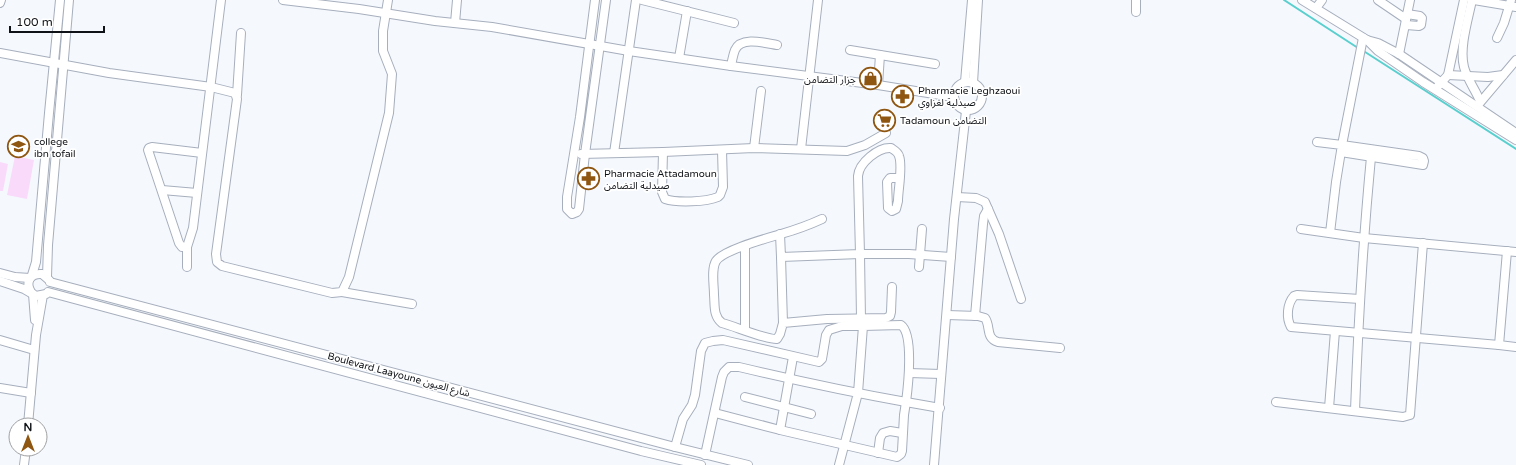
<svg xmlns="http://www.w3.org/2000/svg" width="1516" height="465" font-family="'Varela Round','Noto Sans Arabic',sans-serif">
	<rect width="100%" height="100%" fill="#f5f9fe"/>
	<g fill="#fadafa">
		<polygon points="15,156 34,160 27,199 7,195"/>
		<polygon points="0,162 8,164 3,191 0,191"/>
	</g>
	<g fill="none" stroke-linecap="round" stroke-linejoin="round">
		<g stroke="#59cfce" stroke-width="2">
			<polyline points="1284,0 1358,48"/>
			<polyline points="1362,50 1516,149"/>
		</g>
		<defs>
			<g id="minor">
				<polyline points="283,0 359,9 435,21 492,27 629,51 731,66 878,85 953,97"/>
				<polyline points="595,0 580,117 567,197 567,209 572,214 577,212 579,209 585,154 606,0"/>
				<polyline points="642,0 734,23"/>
				<polyline points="1302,0 1367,40 1378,51 1423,82 1516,140"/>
				<polyline points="1378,0 1406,19"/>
				<path d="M 1472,0 C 1468,20 1459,48 1464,67 C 1467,79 1475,89 1480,101"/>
				<polyline points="1474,0 1516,7"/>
				<polyline points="0,3 1,0"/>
				<polyline points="1316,8 1322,0"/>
				<polyline points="1136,12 1136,0"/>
				<polyline points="455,23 457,0"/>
				<polyline points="1406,25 1419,26 1421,25 1422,18 1420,16 1407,14"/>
				<polyline points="1497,38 1504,23 1511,0"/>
				<polyline points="1367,40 1378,43 1399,54 1516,133"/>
				<polyline points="850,50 935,64"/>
				<polyline points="0,53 109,73 211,87 235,93 237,99 216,254 217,262 222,266 332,293 342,292 349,277 389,113 392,74 383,51 383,31 388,0"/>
				<polyline points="1399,54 1410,0"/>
				<polyline points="679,58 687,11"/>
				<path d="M 731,66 C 732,61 733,55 735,50 C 741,36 765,43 777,45"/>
				<polyline points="1448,75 1488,77 1503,75"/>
				<circle cx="968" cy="96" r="14"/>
				<polyline points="965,82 972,0"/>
				<polyline points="973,83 978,0"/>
				<polyline points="878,85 880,55"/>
				<polyline points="1438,86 1448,75 1464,0"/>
				<polyline points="237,95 241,33"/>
				<polyline points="1478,105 1516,60"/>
				<polyline points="1317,142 1342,145 1336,182 1330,233"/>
				<polyline points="754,148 761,91"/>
				<polyline points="801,149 818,0"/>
				<path d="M 663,152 L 662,192 L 665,199 C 677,203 706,202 718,197 L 720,195 L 723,187 L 722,150"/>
				<polyline points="1341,152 1423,165 1424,161 1423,158 1419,156 1342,145 1363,38"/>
				<polyline points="614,153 636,0"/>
				<polyline points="581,154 663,152 754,148 847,151 865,145 886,133"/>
				<polyline points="162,190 197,193"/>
				<polyline points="957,197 976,198 985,202 999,234 1021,299"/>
				<path d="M 822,219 C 809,225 795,230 781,234 C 768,238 723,250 716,261 C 711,269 714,285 714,295 C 715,305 713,316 722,323 C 734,326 767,340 777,339 L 780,334 L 783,323 L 827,319 L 886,318 L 890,316 L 891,312 L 892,287"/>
				<polyline points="1301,229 1364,238 1516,252"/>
				<path d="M 780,234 L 781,257 L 860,254 L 858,176 C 859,163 878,147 891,148 C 894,150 898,152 899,156 C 903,166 898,190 898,201 L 896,209 L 892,211 L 888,208 L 887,182 L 890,178 L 899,178"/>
				<polyline points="745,246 745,330"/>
				<polyline points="187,247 182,247 179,243 148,150 149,148 152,147 202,153"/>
				<polyline points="1507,251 1499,345 1516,347"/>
				<polyline points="781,257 783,323"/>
				<polyline points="187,267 187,247 193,228 221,0"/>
				<polyline points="919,267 922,229"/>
				<polyline points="0,273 15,277 30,278"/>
				<polyline points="32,275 36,262 49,113 60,0"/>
				<polyline points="47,277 48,245 69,0"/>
				<polyline points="0,281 24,289 36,296 46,294"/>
				<polyline points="50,282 675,447 748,465"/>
				<path d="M 31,292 C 25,282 30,273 42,274 L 49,280"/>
				<polyline points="48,292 641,451 701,465"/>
				<polyline points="342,292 412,304"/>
				<polyline points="33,294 35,320"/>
				<path d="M 1360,299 L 1297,295 L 1294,296 C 1287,304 1286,318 1291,327 L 1499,345"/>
				<path d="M 947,315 L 978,316 L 985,318 C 991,326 985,338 998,342 L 1060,348"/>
				<polyline points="975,316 983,224 984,216 988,209"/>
				<polyline points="861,319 860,254 909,254 951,257"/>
				<polyline points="0,340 34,350"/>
				<polyline points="909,373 941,374"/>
				<polyline points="0,388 31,393"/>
				<polyline points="745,397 811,414"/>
				<polyline points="1276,402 1403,417 1410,415 1423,243"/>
				<polyline points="1329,408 1335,331"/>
				<path d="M 1355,411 C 1358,326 1363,241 1371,157"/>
				<polyline points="715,413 780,430 897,457 901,454 902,451 904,415 906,402 940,408"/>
				<polyline points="28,425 36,335 43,295"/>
				<polyline points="780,430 793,357"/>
				<polyline points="675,447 683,419 692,405 695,395 701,351 705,343 713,341 723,340 819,362 822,359 826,335 829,330 842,326 863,326"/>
				<polyline points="878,453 880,438 883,433 890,431 902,433"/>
				<path d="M 705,455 L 722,377 L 724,372 L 729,367 L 739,367 C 794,380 850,392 906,402 C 908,387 914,334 901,325 L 863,326 L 858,393 L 839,465"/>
				<polyline points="24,465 26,449"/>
				<polyline points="934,465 954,219 966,111"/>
			</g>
		</defs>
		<use href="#minor" stroke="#a7afbd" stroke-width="10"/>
		<use href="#minor" stroke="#fff" stroke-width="8"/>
	</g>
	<defs>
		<symbol id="shop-ring" viewBox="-11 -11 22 22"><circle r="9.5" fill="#fff" stroke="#8f5611" stroke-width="1.5"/><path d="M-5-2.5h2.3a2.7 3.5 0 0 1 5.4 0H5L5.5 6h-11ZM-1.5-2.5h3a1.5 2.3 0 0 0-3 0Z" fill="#8f5611"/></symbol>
		<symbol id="pharmacy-ring" viewBox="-11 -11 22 22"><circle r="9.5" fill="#fff" stroke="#8f5611" stroke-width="1.5"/><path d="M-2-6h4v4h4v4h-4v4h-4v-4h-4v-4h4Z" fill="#8f5611"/></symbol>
		<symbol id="supermarket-ring" viewBox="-11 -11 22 22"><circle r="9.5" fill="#fff" stroke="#8f5611" stroke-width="1.5"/><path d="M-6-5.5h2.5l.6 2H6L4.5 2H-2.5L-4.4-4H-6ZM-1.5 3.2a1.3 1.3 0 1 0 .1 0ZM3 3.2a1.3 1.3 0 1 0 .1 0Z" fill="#8f5611"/></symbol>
		<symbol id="school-ring" viewBox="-11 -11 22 22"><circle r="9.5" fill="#fff" stroke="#8f5611" stroke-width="1.5"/><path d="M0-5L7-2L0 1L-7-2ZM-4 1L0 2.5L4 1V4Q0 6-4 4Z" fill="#8f5611"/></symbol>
	</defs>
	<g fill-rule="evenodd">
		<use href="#shop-ring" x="858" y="66" width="25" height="25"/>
		<use href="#pharmacy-ring" x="890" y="84" width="25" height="25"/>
		<use href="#supermarket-ring" x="872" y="108" width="25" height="25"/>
		<use href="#school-ring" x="6" y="134" width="25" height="25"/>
		<use href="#pharmacy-ring" x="576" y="166" width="25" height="25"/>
	</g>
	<g text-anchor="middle" stroke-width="3.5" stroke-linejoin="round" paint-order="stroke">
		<g font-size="10" fill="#0f1216" stroke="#fff" text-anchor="start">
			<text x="856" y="83" text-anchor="end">جزار التضامن</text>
			<text x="918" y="94">Pharmacie Leghzaoui<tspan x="918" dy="12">صيدلية لغزاوي</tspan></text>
			<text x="900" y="124">Tadamoun التضامن</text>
			<text x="34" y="145">college<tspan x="34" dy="12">ibn tofail</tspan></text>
			<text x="604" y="177">Pharmacie Attadamoun<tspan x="604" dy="12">صيدلية التضامن</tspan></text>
		</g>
		<g font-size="10" fill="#0f1216" stroke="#fff">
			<text transform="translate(399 374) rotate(15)" y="4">Boulevard Laayoune شارع العيون</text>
		</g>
	</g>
	<g transform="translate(28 437)"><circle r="19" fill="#ffffff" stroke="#9fa0a2"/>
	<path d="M0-3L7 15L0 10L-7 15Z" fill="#8f5611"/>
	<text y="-6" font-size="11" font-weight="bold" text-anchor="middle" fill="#0f1216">N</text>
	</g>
	<path d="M10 26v6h94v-6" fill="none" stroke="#0f1216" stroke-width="2"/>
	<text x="16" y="26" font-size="12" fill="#0f1216" stroke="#ffffff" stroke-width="3" paint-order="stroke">100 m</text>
</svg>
